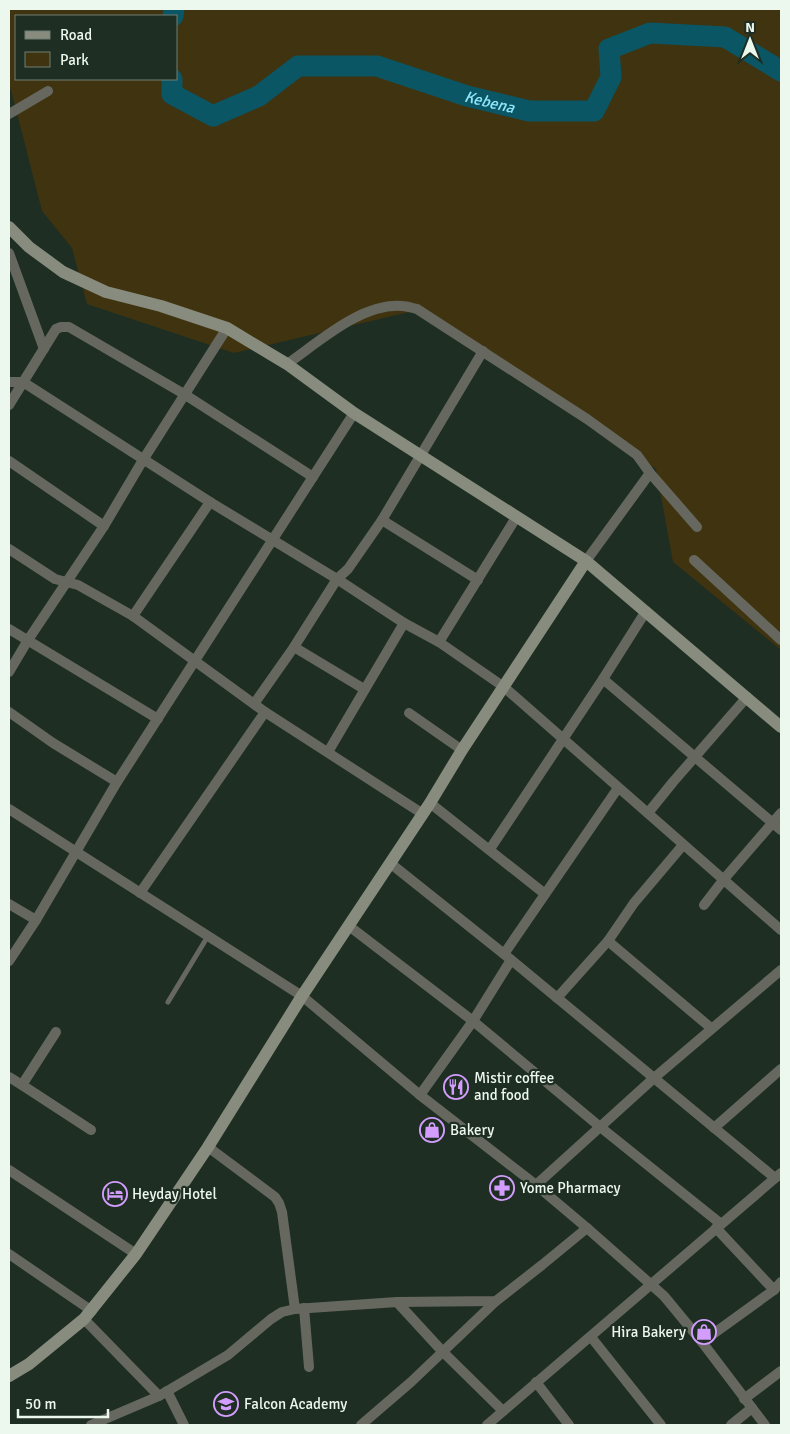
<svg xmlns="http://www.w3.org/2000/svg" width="790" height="1434" font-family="Signika,sans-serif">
	<rect width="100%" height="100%" fill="#1e2e22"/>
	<path fill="#3f3310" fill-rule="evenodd" d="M 9,9 L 781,9 L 781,650 L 673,562 L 656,469 L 414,311 L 234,353 L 87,304 L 72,248 L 42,211 L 11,90 L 9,88 ZM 16,16 L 176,16 L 176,79 L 16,79 Z"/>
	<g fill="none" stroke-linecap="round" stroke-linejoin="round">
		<g stroke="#0a5665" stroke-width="21">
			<polyline points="173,16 174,9"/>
			<path id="s1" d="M 172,79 L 172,94 L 213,116 L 259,96 L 298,66 L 377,66 L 467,96 L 529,111 L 594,111 L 611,77 L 609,49 L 650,33 L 725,37 L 781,71"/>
		</g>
		<polyline stroke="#666860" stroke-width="5" points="168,1002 208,936"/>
		<g stroke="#666860" stroke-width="10">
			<polyline points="9,114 48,91"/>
			<polyline points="9,253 44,349"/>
			<path d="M 287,364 C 319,342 361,303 402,306 C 407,306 412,308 417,309 L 587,419 L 637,455 L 650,473 L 697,527"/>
			<polyline points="9,382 23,382 210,502 337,579 404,623 439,642 504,687 781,930"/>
			<polyline points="9,405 56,329 61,327 69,327 184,394 313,477"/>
			<polyline points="9,461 104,526"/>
			<polyline points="382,520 478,580"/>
			<polyline points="9,549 55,579 78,585 133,616 265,712 423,814"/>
			<polyline points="694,560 781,640"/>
			<polyline points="586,561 650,473"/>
			<polyline points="133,616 210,502"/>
			<polyline points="9,629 158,719"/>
			<polyline points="439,642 517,516"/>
			<polyline points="294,647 364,689"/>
			<polyline points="9,672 28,640 104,526 143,460 227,328"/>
			<polyline points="603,679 781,830"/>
			<polyline points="254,704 294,647 337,579 348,569 382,520 483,351"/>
			<polyline points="9,712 53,743 117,782"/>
			<polyline points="409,713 462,750"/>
			<polyline points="328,752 404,623"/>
			<polyline points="430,803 545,894"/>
			<polyline points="9,809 302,996 420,1095 536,1185 587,1228 664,1296 702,1342 765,1425"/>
			<polyline points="648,813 673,782 747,697"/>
			<polyline points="683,845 634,903 608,941 711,1028"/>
			<polyline points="490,849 603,679 646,611"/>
			<polyline points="390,863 504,954 775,1178"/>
			<polyline points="140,893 265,712"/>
			<polyline points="9,904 36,920"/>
			<polyline points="704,905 724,879 781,813"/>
			<polyline points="349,926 473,1021 599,1126 721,1224"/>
			<polyline points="504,954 618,788"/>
			<polyline points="9,961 36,920 117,782 354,413"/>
			<polyline points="557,998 608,941"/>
			<polyline points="9,1077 22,1085 91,1130"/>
			<polyline points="22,1085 56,1032"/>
			<polyline points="420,1095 473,1021 511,960"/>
			<polyline points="714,1128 781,1069"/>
			<polyline points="208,1147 275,1197 279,1203 282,1212 295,1309"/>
			<polyline points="9,1170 136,1254"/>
			<polyline points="536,1185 654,1078 781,970"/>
			<polyline points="716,1228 774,1290"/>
			<polyline points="9,1254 92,1311"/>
			<polyline points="397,1302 496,1301 542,1265 587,1228"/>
			<polyline points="304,1308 309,1367"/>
			<polyline points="84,1319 159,1396"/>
			<polyline points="591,1337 661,1425"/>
			<polyline points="702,1342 774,1290 781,1282"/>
			<polyline points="536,1382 569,1425"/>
			<polyline points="167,1391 184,1425"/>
			<polyline points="744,1399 781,1371"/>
			<polyline points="91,1425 159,1396 228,1355 271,1319 282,1312 295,1309 397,1302 442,1351 503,1411"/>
			<polyline points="361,1425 411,1382 496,1301"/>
			<polyline points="487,1425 781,1173"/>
			<polyline points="731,1425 752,1408"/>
		</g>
		<g stroke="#878c7e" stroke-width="12">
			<polyline points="9,227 29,247 63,272 106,292 161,306 227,328 287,364 354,413 586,561 781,727"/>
			<polyline points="9,1376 29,1364 84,1319 136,1254 208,1147 302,996 430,803 462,750 586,561"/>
		</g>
	</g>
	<defs>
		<symbol id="restaurant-ring" viewBox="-11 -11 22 22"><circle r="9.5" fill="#1e2e22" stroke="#d29dfd" stroke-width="1.5"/><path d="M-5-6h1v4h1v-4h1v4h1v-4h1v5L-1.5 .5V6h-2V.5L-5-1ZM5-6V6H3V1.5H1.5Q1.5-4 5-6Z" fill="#d29dfd"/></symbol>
		<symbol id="shop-ring" viewBox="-11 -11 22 22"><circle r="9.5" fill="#1e2e22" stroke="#d29dfd" stroke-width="1.5"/><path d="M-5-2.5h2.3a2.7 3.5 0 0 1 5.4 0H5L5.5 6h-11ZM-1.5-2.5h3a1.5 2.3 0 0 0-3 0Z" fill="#d29dfd"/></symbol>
		<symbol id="pharmacy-ring" viewBox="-11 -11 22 22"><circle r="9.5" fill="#1e2e22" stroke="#d29dfd" stroke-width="1.5"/><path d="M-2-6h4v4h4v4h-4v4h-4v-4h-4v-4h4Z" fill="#d29dfd"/></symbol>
		<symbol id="hotel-ring" viewBox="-11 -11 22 22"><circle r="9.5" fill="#1e2e22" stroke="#d29dfd" stroke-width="1.5"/><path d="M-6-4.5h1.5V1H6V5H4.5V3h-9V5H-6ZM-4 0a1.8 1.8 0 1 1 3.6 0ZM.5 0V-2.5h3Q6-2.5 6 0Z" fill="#d29dfd"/></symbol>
		<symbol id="school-ring" viewBox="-11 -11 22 22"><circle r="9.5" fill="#1e2e22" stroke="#d29dfd" stroke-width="1.5"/><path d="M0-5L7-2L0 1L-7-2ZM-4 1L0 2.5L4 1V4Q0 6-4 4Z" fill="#d29dfd"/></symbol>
	</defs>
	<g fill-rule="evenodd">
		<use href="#restaurant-ring" x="442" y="1073" width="28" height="28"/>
		<use href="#shop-ring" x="418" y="1116" width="28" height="28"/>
		<use href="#pharmacy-ring" x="488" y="1174" width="28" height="28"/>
		<use href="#hotel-ring" x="101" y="1180" width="28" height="28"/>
		<use href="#shop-ring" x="690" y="1318" width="28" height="28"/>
		<use href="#school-ring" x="212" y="1390" width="28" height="28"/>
	</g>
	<g text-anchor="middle" stroke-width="4.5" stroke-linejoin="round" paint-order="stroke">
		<g font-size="15" fill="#ecf7ee" stroke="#1e2e22" text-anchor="start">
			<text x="474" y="1083">Mistir coffee<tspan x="474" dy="17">and food</tspan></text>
			<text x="450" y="1135">Bakery</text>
			<text x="520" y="1193">Yome Pharmacy</text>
			<text x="132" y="1199">Heyday Hotel</text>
			<text x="686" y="1337" text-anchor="end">Hira Bakery</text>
			<text x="244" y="1409">Falcon Academy</text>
		</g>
		<g font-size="16" font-style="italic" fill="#8fe6fb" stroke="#1e2e22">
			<text dy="6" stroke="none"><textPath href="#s1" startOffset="358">Kebena</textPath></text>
		</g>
	</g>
	<rect width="790" height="1434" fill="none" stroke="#ecf7ee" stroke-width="20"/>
	<rect x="15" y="15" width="162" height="65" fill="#1e2e22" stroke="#707e74"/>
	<rect x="25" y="31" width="25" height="8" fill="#878c7e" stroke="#707e74"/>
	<text x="60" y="40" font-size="15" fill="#ecf7ee">Road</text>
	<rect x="25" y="52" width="25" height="15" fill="#3f3310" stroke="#707e74"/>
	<text x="60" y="65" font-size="15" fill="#ecf7ee">Park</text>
	<g transform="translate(750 40)" stroke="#1e2e22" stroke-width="4" paint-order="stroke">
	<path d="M0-4L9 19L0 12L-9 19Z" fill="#ecf7ee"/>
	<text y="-8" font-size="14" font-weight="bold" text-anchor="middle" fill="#ecf7ee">N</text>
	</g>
	<path d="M18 1409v8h90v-8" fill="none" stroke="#ecf7ee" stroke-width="2.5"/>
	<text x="25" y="1409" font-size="15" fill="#ecf7ee" stroke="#1e2e22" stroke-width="4" paint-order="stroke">50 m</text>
</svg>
